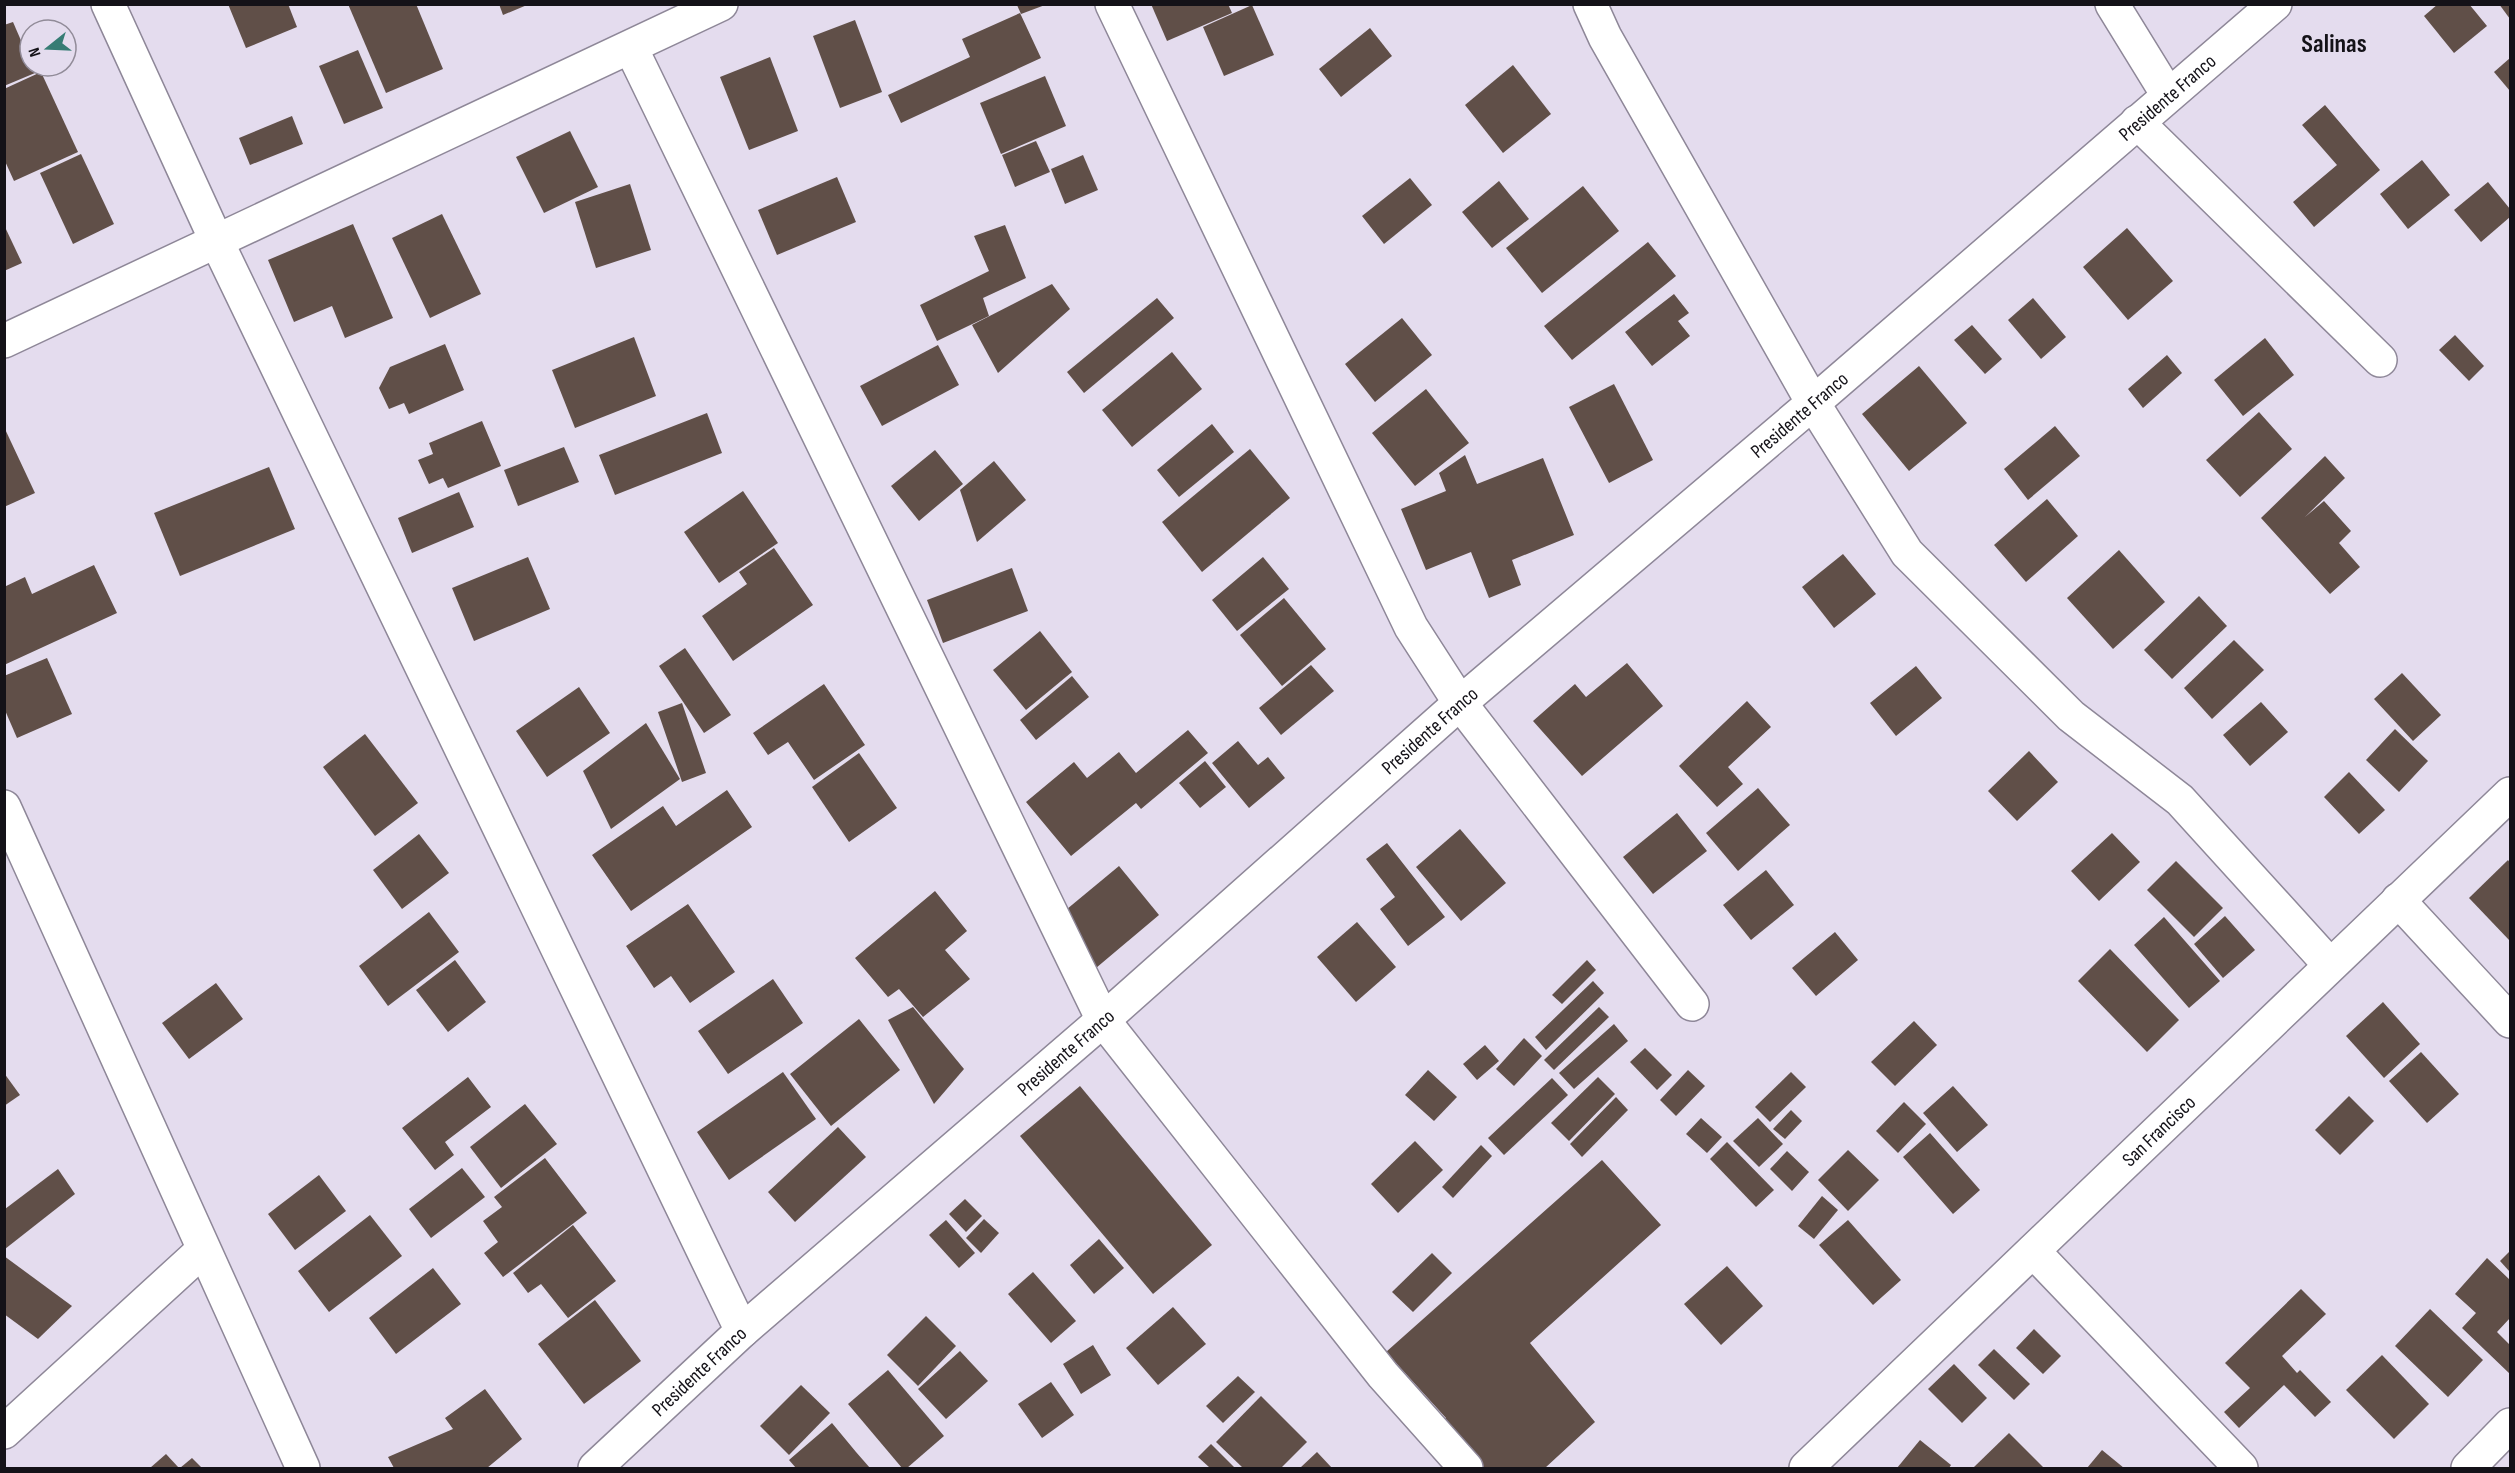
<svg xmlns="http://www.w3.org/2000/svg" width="2515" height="1473" font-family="'Sofia Sans Condensed',sans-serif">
	<rect width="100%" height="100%" fill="#e4dcee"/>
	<g fill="#604f48">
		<polygon points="228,4 288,4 297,27 246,48"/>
		<polygon points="348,4 416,4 443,69 386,93"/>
		<polygon points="499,4 527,4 527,5 503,15"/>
		<polygon points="1151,4 1228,4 1232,13 1167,41"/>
		<polygon points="2438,4 2469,4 2487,26 2454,53 2424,16"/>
		<polygon points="2499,4 2510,4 2510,19"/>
		<polygon points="1017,5 1045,5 1021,14"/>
		<polygon points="1252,5 1274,55 1224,76 1203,27"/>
		<polygon points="1020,13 1041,58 901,123 888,95 970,57 962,39"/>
		<polygon points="855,20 882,92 840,108 813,36"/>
		<polygon points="13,22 35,73 4,86 4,25"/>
		<polygon points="1370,28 1392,56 1341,97 1319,69"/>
		<polygon points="358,50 383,108 344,124 319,66"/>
		<polygon points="770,57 798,131 749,150 720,77"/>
		<polygon points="2510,58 2510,91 2494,72"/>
		<polygon points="1513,65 1551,114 1503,153 1465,105"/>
		<polygon points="41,72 78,152 14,181 4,159 4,89"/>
		<polygon points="1045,76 1066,126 1001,154 980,103"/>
		<polygon points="2325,105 2380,170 2314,227 2293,202 2337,165 2302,125"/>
		<polygon points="292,116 303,144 250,165 239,138"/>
		<polygon points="570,131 598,187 544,213 516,157"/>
		<polygon points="1036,141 1050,172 1015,187 1002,155"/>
		<polygon points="81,154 114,224 73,244 40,173"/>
		<polygon points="1083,155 1098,190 1065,204 1051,169"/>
		<polygon points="2422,160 2450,195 2408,229 2380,194"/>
		<polygon points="837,177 856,222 777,255 758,210"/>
		<polygon points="1410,178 1432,205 1384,244 1362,216"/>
		<polygon points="1499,181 1529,219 1492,248 1462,212"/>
		<polygon points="2488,182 2510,209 2510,217 2481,242 2454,210"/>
		<polygon points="630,184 651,250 596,268 575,202"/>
		<polygon points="1583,186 1619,231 1542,293 1506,248"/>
		<polygon points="442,214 481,294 430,318 392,238"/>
		<polygon points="353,224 393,318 345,338 332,306 294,322 268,260"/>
		<polygon points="4,225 22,263 4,271"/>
		<polygon points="1005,225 1026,278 983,298 989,316 937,341 920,305 989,271 974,236"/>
		<polygon points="2127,228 2173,281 2128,320 2083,267"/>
		<polygon points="1648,242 1676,276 1572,360 1544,326"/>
		<polygon points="1052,284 1070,309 998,373 972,325"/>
		<polygon points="1674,294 1689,313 1678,321 1690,336 1652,366 1625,332"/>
		<polygon points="1157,298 1174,318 1084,393 1067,372"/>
		<polygon points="2033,298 2066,337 2041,359 2008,320"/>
		<polygon points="1402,318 1432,355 1375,402 1345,364"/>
		<polygon points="1972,325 2002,359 1985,374 1954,340"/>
		<polygon points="2455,335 2484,366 2469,381 2439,350"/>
		<polygon points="634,337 656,396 575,428 552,370"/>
		<polygon points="2265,338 2294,375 2243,416 2214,380"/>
		<polygon points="445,344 464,390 409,414 404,403 389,409 379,388 390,367"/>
		<polygon points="938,345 959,385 882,426 860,386"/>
		<polygon points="1172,352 1202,389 1132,447 1102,410"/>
		<polygon points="2167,355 2182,373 2143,408 2128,389"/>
		<polygon points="1919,366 1967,423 1909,471 1862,414"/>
		<polygon points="1614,384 1653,460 1609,483 1569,407"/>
		<polygon points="1426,389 1469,443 1415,486 1372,433"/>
		<polygon points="2259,412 2292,449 2240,497 2206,460"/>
		<polygon points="707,413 722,453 615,495 599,455"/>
		<polygon points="482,421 501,466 448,488 443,478 429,484 418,460 433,454 429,443"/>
		<polygon points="1212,424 1234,452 1179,497 1157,470"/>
		<polygon points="2055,426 2080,456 2028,500 2004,469"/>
		<polygon points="4,427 35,493 4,507"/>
		<polygon points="564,447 579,482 518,506 504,470"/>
		<polygon points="1250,449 1290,498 1202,572 1162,522"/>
		<polygon points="935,450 963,484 919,521 891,486"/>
		<polygon points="1465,455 1477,484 1543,458 1574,535 1512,560 1521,585 1489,598 1471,552 1426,570 1401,509 1446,491 1439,473"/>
		<polygon points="2325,456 2345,478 2305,517 2324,501 2351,531 2339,543 2360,567 2330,594 2261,518"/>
		<polygon points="994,461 1026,500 977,542 960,490"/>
		<polygon points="269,467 295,529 180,576 154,513"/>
		<polygon points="743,491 778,543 719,583 684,532"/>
		<polygon points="459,492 474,527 412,553 398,518"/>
		<polygon points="2047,499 2078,536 2026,582 1994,545"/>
		<polygon points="774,548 813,605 733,661 702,616 747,584 739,572"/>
		<polygon points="2119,550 2165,602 2113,649 2067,598"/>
		<polygon points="1843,554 1876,594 1834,628 1802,587"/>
		<polygon points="528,557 550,609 474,641 452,588"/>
		<polygon points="1263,557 1289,589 1237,631 1212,600"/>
		<polygon points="94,565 117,613 4,665 4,587 25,577 32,594"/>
		<polygon points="1012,568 1028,611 943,643 927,600"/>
		<polygon points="2199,596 2227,626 2172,679 2144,650"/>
		<polygon points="1284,598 1326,649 1282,686 1240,635"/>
		<polygon points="1040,631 1072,672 1026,710 993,670"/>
		<polygon points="2234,640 2264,670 2212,719 2184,688"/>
		<polygon points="685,648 731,715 704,733 659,666"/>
		<polygon points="47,658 72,714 17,738 4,708 4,676"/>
		<polygon points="1627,663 1663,706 1582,776 1533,721 1575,684 1586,697"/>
		<polygon points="1311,665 1334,691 1281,735 1259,708"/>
		<polygon points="1916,666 1942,698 1896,736 1870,703"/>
		<polygon points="2402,673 2441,715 2413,741 2374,699"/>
		<polygon points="1072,676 1089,697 1036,740 1020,720"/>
		<polygon points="824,684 865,745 814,780 788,742 768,755 753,733"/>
		<polygon points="579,687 610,733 547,777 516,731"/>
		<polygon points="1747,701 1771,727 1728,767 1743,784 1717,807 1679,766"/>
		<polygon points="2261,702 2288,732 2250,766 2223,735"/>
		<polygon points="682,703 706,773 682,782 658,712"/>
		<polygon points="646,723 680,779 611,829 583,771"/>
		<polygon points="2395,729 2428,761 2399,792 2366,760"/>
		<polygon points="1188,730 1208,753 1141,809 1136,803 1071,856 1026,802 1074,762 1087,778 1119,752 1136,773"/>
		<polygon points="365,734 418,803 375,836 323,767"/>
		<polygon points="1238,741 1258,765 1268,757 1285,778 1249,808 1212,763"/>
		<polygon points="2029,751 2058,782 2017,821 1988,791"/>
		<polygon points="859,753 897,808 849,842 812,787"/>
		<polygon points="1205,761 1226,787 1200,808 1179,783"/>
		<polygon points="2349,772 2385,810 2359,834 2324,797"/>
		<polygon points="1758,788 1790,825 1738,871 1706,833"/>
		<polygon points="727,790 752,827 631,911 592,855 663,806 676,826"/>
		<polygon points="1677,813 1707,851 1653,894 1623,857"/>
		<polygon points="1460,829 1506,883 1461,921 1416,867"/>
		<polygon points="2112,833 2140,862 2099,901 2071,871"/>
		<polygon points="419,834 449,873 402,909 373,870"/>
		<polygon points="1387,843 1445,917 1408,946 1380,909 1395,897 1366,859"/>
		<polygon points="2508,860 2510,863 2510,941 2469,898"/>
		<polygon points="2176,861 2223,908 2194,937 2147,890"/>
		<polygon points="1119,866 1159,915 1096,968 1055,919"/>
		<polygon points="1766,870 1794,905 1751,940 1723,905"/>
		<polygon points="935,891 967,931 945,950 970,979 923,1017 899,989 888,997 855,958"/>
		<polygon points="688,904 735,972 690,1003 671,976 654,988 626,946"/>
		<polygon points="429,912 459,952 388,1006 359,966"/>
		<polygon points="2225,916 2255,950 2223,978 2194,944"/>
		<polygon points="2164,917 2220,981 2189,1008 2134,945"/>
		<polygon points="1357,922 1396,967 1356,1002 1317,957"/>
		<polygon points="1835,932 1858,960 1816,996 1792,968"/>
		<polygon points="2110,949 2179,1020 2147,1052 2078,981"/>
		<polygon points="455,960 486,1002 448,1032 416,990"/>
		<polygon points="1587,960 1596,970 1562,1004 1552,995"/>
		<polygon points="773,979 803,1023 728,1074 698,1031"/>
		<polygon points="1593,981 1604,993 1546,1050 1535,1037"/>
		<polygon points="216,983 243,1019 189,1059 162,1023"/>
		<polygon points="2383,1002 2420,1044 2384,1078 2346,1036"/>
		<polygon points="913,1007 964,1069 934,1104 888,1020"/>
		<polygon points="1599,1007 1609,1017 1554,1070 1544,1060"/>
		<polygon points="859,1019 900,1070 831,1126 790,1074"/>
		<polygon points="1914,1021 1937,1045 1895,1086 1871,1062"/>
		<polygon points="1614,1024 1628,1041 1574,1089 1559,1073"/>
		<polygon points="1524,1038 1542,1056 1514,1086 1496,1069"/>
		<polygon points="1485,1045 1499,1061 1477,1080 1463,1064"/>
		<polygon points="1645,1048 1672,1075 1657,1090 1630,1062"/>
		<polygon points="2421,1052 2459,1094 2427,1123 2389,1081"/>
		<polygon points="1428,1070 1457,1097 1434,1121 1405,1095"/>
		<polygon points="1688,1070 1705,1086 1676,1116 1660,1100"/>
		<polygon points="783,1072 816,1119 729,1180 697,1132"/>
		<polygon points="1791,1072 1806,1087 1770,1122 1755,1107"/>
		<polygon points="4,1073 20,1095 4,1106"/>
		<polygon points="468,1077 491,1107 445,1142 454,1155 435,1170 402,1128"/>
		<polygon points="1598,1077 1615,1094 1569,1141 1551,1123"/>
		<polygon points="1552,1078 1568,1095 1504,1155 1488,1138"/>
		<polygon points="1080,1086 1212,1245 1153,1294 1020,1136"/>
		<polygon points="1953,1086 1988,1125 1957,1152 1923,1113"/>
		<polygon points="2349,1096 2374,1121 2340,1155 2315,1130"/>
		<polygon points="1616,1097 1628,1110 1582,1157 1570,1144"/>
		<polygon points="1904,1102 1926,1124 1898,1153 1876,1131"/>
		<polygon points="525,1104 557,1144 501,1188 470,1147"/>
		<polygon points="1791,1110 1802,1121 1785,1139 1773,1129"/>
		<polygon points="1701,1118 1722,1137 1707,1153 1686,1134"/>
		<polygon points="1758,1118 1783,1144 1759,1167 1733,1141"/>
		<polygon points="838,1127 866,1157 795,1222 768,1192"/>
		<polygon points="1930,1133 1980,1190 1953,1214 1903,1157"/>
		<polygon points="1415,1141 1443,1170 1398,1213 1371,1184"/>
		<polygon points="1727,1142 1774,1190 1756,1207 1710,1159"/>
		<polygon points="1481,1145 1492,1156 1453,1198 1442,1187"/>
		<polygon points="1848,1150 1879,1180 1848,1211 1818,1180"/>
		<polygon points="1787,1151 1809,1172 1792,1191 1770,1169"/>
		<polygon points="545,1158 587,1213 503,1277 484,1253 498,1242 483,1221 502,1207 494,1197"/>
		<polygon points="1602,1160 1661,1225 1530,1343 1595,1422 1545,1468 1484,1468 1441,1422 1446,1418 1386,1352"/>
		<polygon points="462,1168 485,1197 431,1238 409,1209"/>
		<polygon points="58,1169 75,1194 5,1249 5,1209"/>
		<polygon points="319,1175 346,1211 295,1250 268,1214"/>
		<polygon points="1822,1196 1838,1210 1814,1239 1798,1226"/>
		<polygon points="965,1199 982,1216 966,1232 949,1214"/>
		<polygon points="370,1215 402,1256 329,1312 298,1271"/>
		<polygon points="984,1219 999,1233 981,1253 966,1238"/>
		<polygon points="946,1220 975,1253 959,1268 929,1235"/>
		<polygon points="1848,1220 1901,1280 1873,1305 1819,1245"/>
		<polygon points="573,1225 616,1281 568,1318 541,1284 528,1293 513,1273"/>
		<polygon points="1099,1239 1124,1268 1094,1294 1070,1265"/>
		<polygon points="2510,1251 2510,1272 2500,1261"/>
		<polygon points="1432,1253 1452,1273 1413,1312 1392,1292"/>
		<polygon points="4,1256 72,1306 38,1339 4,1314"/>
		<polygon points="2487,1258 2510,1280 2510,1318 2497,1332 2510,1345 2510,1374 2462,1328 2476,1313 2455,1294"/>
		<polygon points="1727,1266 1763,1306 1721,1345 1684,1304"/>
		<polygon points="433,1268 461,1304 396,1354 369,1318"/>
		<polygon points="1033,1272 1076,1321 1051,1343 1008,1294"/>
		<polygon points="2301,1289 2326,1314 2282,1356 2297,1373 2300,1370 2331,1402 2315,1417 2284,1385 2239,1428 2224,1412 2250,1388 2225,1363"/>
		<polygon points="595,1300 641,1361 584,1404 538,1344"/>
		<polygon points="1173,1307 1206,1344 1158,1385 1126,1348"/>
		<polygon points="2430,1309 2483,1360 2448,1397 2395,1346"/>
		<polygon points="926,1316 956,1346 918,1386 887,1355"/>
		<polygon points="2034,1329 2061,1356 2043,1374 2016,1348"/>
		<polygon points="1093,1345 1111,1375 1081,1394 1063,1364"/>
		<polygon points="1994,1349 2030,1384 2014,1400 1978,1365"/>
		<polygon points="960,1351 988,1381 946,1419 918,1389"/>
		<polygon points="2382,1355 2429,1404 2394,1439 2346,1390"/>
		<polygon points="1954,1364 1987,1398 1962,1423 1928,1389"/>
		<polygon points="888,1370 944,1436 907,1468 902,1468 848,1404"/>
		<polygon points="1238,1376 1255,1392 1223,1423 1206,1406"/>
		<polygon points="1051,1382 1074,1415 1042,1438 1018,1404"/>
		<polygon points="801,1385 830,1413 789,1455 760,1426"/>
		<polygon points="485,1389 522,1439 487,1468 394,1468 388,1457 453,1429 445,1418"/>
		<polygon points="1261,1396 1307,1442 1281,1468 1243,1468 1216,1442"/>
		<polygon points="832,1423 856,1452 870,1468 796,1468 789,1460"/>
		<polygon points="2009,1433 2044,1468 1973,1468"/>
		<polygon points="1920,1440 1951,1465 1949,1468 1897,1468"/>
		<polygon points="1211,1444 1235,1468 1210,1468 1198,1457"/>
		<polygon points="2102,1450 2124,1468 2087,1468"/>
		<polygon points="1317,1452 1332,1468 1300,1468"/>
		<polygon points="166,1454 179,1468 150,1468"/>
		<polygon points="192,1458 202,1468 180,1468"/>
	</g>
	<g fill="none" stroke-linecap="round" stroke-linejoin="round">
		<defs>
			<g id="street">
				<polyline points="108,4 216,240 742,1331"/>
				<polyline points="1112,4 1411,627 1460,703 1692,1004"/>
				<polyline points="1590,4 1605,37 1813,403 1907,553 2071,716 2180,800 2330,965"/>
				<polyline points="2112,4 2168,95"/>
				<polyline points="631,48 1103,1020 1383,1375 1466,1468"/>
				<polyline points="2137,122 2380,360"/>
				<polyline points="4,341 721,4"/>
				<polyline points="4,807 303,1468"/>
				<polyline points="2398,900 2510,1021"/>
				<polyline points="2033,1251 2241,1468"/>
				<polyline points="4,1432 203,1250"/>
				<path id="s1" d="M 595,1468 L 742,1331 L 1103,1020 L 1460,703 L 1813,403 L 2275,4"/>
				<path id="s2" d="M 1806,1468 L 2510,794"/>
				<polyline points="2468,1468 2510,1425"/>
			</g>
		</defs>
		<use href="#street" stroke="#8e8798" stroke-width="36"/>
		<use href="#street" stroke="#fff" stroke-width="33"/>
	</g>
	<g text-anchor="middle" stroke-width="6" stroke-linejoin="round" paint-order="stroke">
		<g font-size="20" fill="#141218" stroke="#e4dcee">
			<text dy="7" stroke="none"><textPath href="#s1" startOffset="2086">Presidente Franco</textPath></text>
			<text dy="7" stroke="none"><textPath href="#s1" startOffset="1600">Presidente Franco</textPath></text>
			<text dy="7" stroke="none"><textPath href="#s1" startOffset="1114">Presidente Franco</textPath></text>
			<text dy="7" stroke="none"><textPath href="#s1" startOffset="628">Presidente Franco</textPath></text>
			<text dy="7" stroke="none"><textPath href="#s2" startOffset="488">San Francisco</textPath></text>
			<text dy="7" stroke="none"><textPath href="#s1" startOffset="142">Presidente Franco</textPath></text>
		</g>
		<g font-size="26" font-weight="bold" fill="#141218" stroke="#e4dcee">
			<text x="2334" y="52">Salinas</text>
		</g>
	</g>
	<rect width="2515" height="1473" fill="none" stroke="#141218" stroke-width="12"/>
	<g transform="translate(48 48) rotate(252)"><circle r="28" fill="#e4dcee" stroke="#918b98" stroke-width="1.5"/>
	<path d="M0-4.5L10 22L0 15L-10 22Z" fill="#367c74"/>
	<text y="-9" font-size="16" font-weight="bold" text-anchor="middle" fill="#141218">N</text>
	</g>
</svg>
